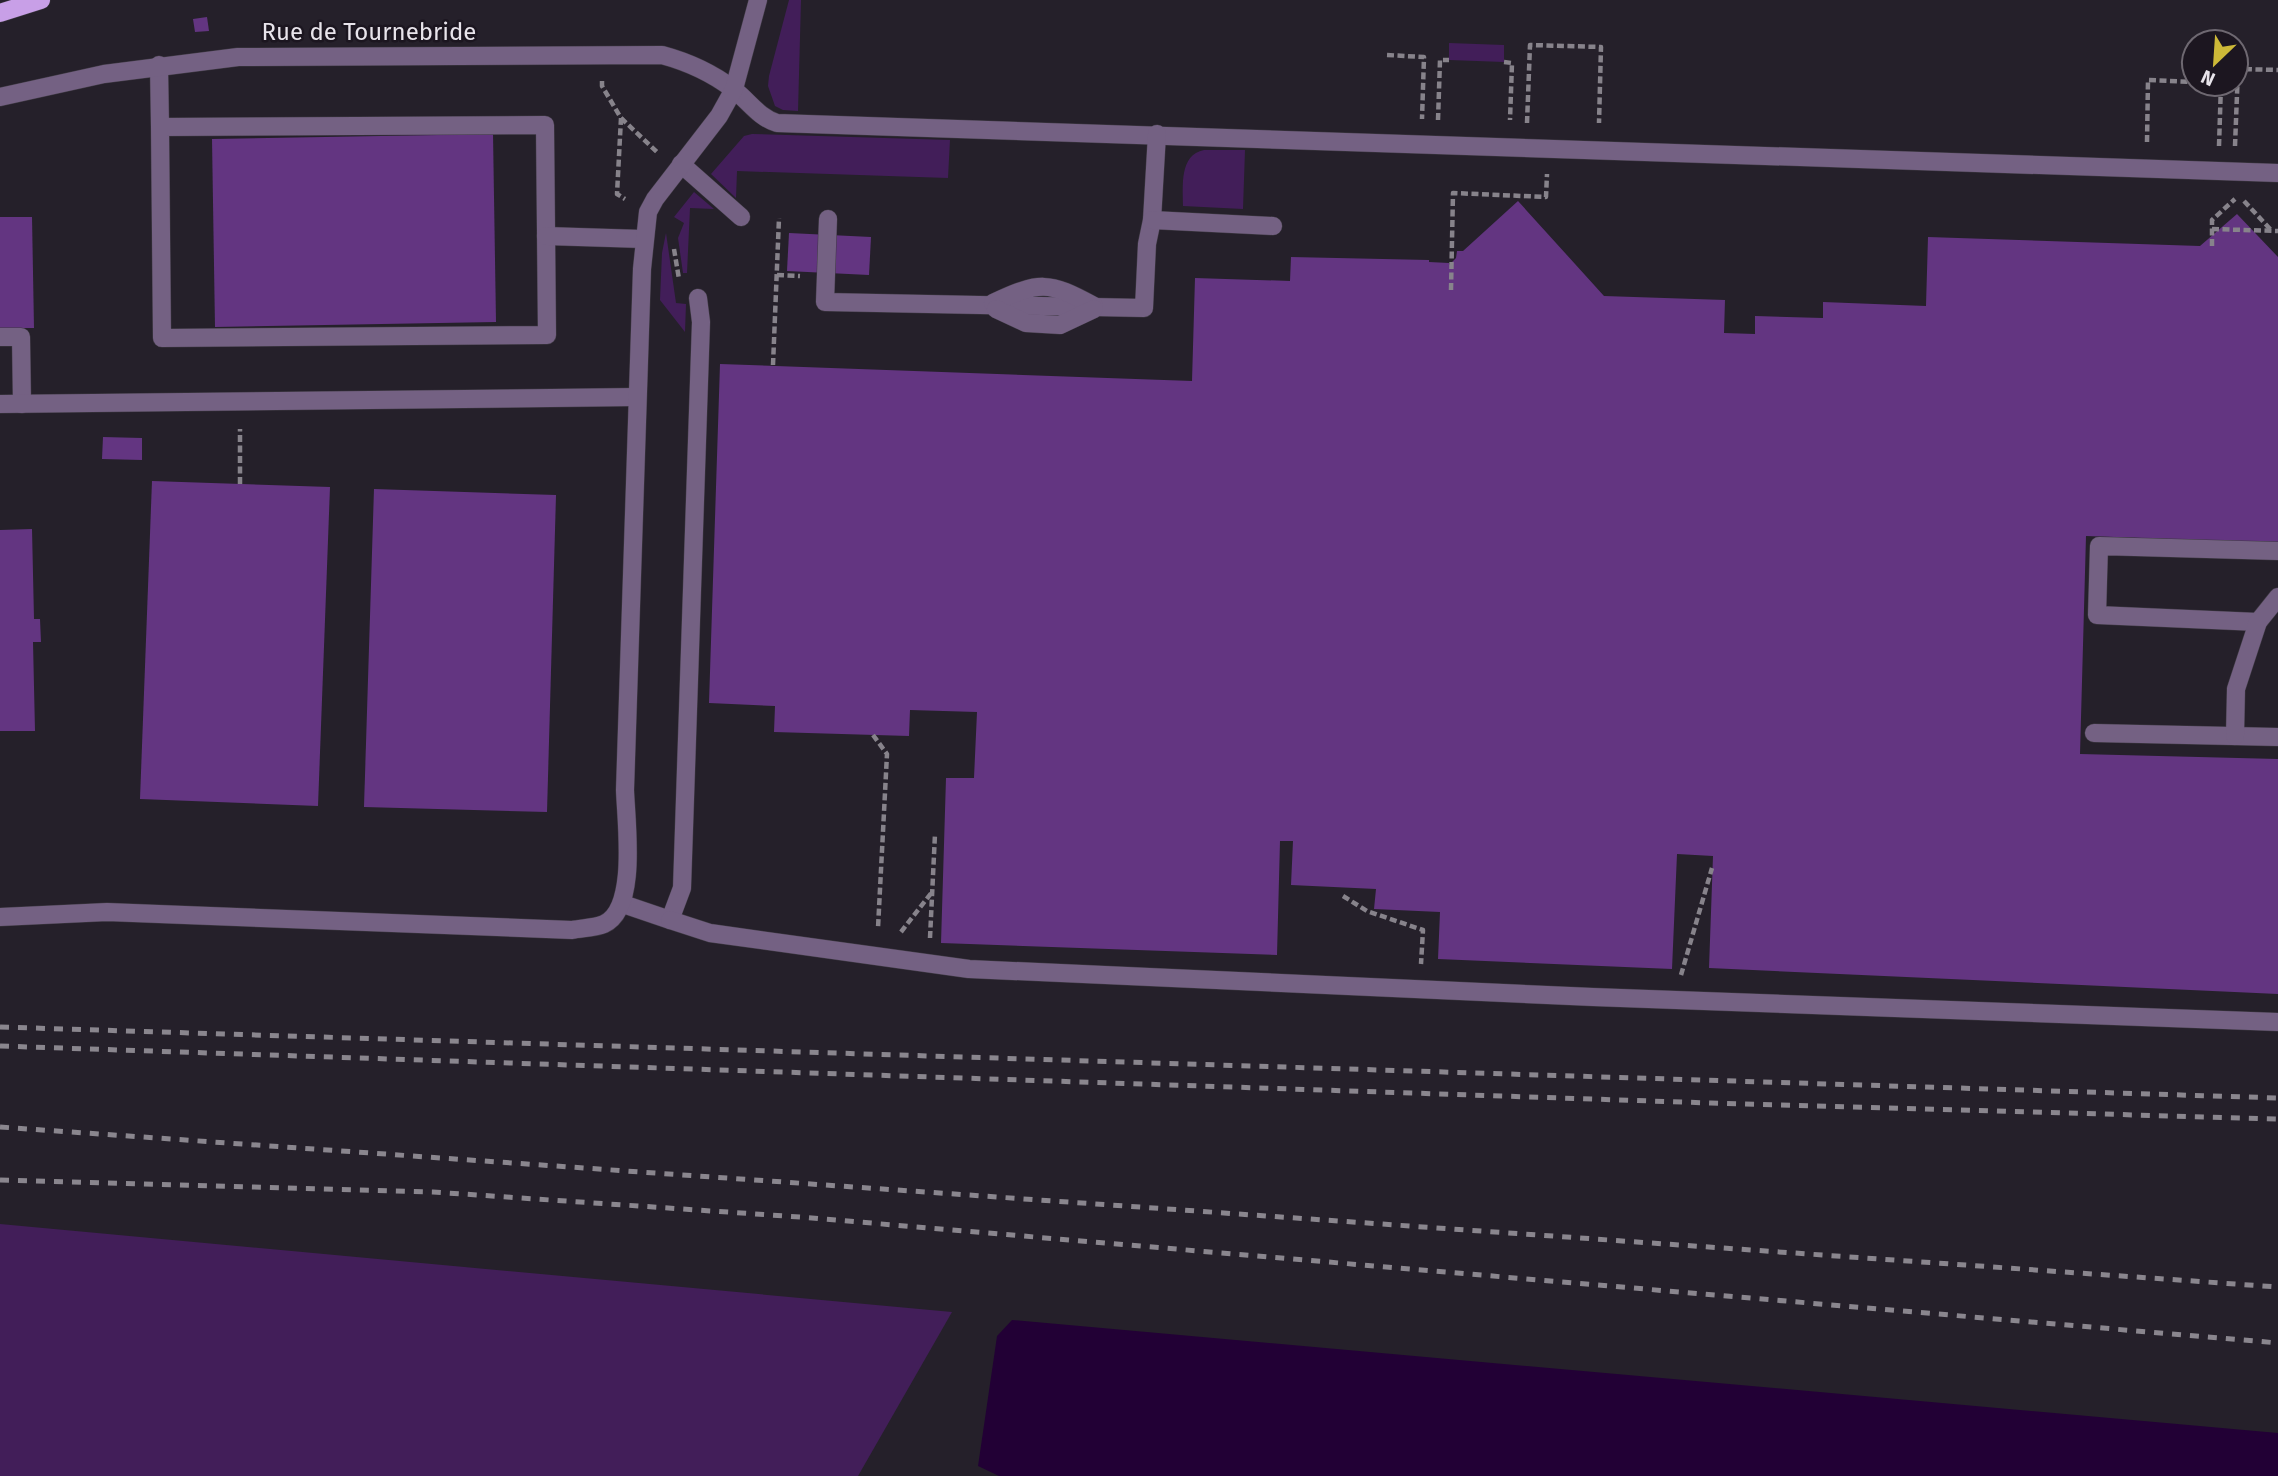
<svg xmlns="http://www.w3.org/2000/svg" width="2278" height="1476" font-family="'Fira Sans',sans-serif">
	<rect width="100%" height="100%" fill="#25202a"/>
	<g fill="#421e59">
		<polygon points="789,0 801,0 798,111 783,110 775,106 768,86 769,76"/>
		<polygon points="1449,43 1504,45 1504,62 1449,60"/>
		<polygon points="752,134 950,140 948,178 737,171 736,198 711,174 744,136"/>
		<path d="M 1204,150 L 1245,150 L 1243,209 L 1183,206 C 1183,186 1179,155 1204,150 Z"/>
		<polygon points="694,192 714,209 690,208 687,273 683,273 678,238 684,223 674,217"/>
		<polygon points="666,233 676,303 686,304 685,332 660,300 662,253"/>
		<polygon points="0,1224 952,1312 858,1476 0,1476"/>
	</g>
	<polygon fill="#220035" points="1012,1320 2278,1433 2278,1476 999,1476 978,1466 997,1336"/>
	<g fill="#633581">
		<polygon points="207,17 209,31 195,32 193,19"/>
		<polygon points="493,134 496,322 215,327 212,139"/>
		<polygon points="1518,201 1604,296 1725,300 1724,333 1755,334 1755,316 1823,318 1823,302 1926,306 1928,237 2200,246 2237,214 2278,257 2278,543 2086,536 2080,754 2278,759 2278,994 1709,968 1713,856 1677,854 1672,969 1438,959 1440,912 1374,909 1376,889 1291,885 1293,841 1280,841 1277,955 941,943 946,778 974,778 977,712 910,710 909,736 774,732 775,706 709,703 720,364 1192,381 1195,278 1290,281 1291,257 1429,260 1429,262 1449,263 1449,265 1456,258 1457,251 1463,251"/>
		<polygon points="0,217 32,217 34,328 0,328"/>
		<polygon points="789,233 871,237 869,275 787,271"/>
		<polygon points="103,437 142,438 142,460 102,459"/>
		<polygon points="152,481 330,487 318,806 140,799"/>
		<polygon points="374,489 556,495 547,812 364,807"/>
		<polygon points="32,529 34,619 40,619 41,642 33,642 35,731 0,731 0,530"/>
	</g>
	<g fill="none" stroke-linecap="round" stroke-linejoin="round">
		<defs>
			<g id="minor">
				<polyline points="159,65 160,127 162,338 547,335 545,125 160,127"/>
				<path d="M 0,97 L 104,74 L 238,57 L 662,55 C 688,62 712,73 733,89 C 749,101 758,117 777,123 L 2278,173"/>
				<polyline points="681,164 741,217"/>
				<polyline points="828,219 825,302 1144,308 1147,244 1152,220 1157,134"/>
				<polyline points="1152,220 1273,226"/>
				<polyline points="546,236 643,239"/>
				<path d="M 993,303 C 1040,281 1048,281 1094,306"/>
				<polyline points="996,309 1026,323 1060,325 1094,309"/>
				<polyline points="0,337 21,337 22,404"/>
				<polyline points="0,404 637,397"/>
				<polyline points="2258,622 2097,615 2099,546 2278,551"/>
				<polyline points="2094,733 2278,737"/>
				<polyline points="2235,736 2236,689 2258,622 2278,597"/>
				<polyline points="623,904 670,920 682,888 701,322 698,298"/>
				<path d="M 0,917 L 107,912 L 572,930 C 582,928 595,928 604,924 C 638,909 626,822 625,790 L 642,269 L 648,212 L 655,199 L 719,116 L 734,89 L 758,0"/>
				<polyline points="670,920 710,933 969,969 1593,997 2278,1022"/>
			</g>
			<polyline id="major" points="0,13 41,0"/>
		</defs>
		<use href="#minor" stroke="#403b45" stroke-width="19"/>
		<use href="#major" stroke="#403b45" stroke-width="19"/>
		<g stroke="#87838b" stroke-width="4.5" stroke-dasharray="7 3.5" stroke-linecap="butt">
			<polyline points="1387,55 1424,57 1422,119"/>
			<polyline points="1504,62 1512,63 1510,120"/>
			<polyline points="602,81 602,86 621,118 617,194 625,199"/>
			<polyline points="621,118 658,153"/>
			<polyline points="1438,120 1440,60 1449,60"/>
			<polyline points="1527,123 1530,45 1601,47 1599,123"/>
			<polyline points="2147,142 2148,80 2194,82"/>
			<polyline points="2219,146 2221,84"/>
			<polyline points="2235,146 2238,69 2278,70"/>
			<polyline points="2244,201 2271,230"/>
			<polyline points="2212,229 2278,231"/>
			<polyline points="2212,246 2212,220 2235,199"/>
			<polyline points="674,249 679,279"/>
			<polyline points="777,275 800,276"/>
			<polyline points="1451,290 1453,193 1546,197 1547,174"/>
			<polyline points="773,365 779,218"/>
			<polyline points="240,484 240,429"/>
			<polyline points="873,735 887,754 878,928"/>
			<polyline points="1343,896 1367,911 1423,930 1421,964"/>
			<polyline points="901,932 932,892"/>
			<polyline points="930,938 935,834"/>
			<polyline points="1681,975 1712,868"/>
		</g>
		<use href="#minor" stroke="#746183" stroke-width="18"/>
		<use href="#major" stroke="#c89fe7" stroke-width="18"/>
		<g stroke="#8a868e" stroke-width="5" stroke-dasharray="9 9" stroke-linecap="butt">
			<polyline points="0,1027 2278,1098"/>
			<polyline points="0,1046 1711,1103 2278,1119"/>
			<polyline points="0,1127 2278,1287"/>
			<polyline points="0,1180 433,1192 800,1217 2278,1343"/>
		</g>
	</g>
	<g text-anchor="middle" stroke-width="5" stroke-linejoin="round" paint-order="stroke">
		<g font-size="24" fill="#e8e4eb" stroke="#1c1620">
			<text x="369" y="40">Rue de Tournebride</text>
		</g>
	</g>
	<g transform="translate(2215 63) rotate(205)"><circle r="33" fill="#1c1620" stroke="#6e6871" stroke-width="2"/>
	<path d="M0-5L12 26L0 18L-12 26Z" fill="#cdb938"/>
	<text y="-10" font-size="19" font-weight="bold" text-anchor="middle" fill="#e8e4eb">N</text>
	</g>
</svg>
